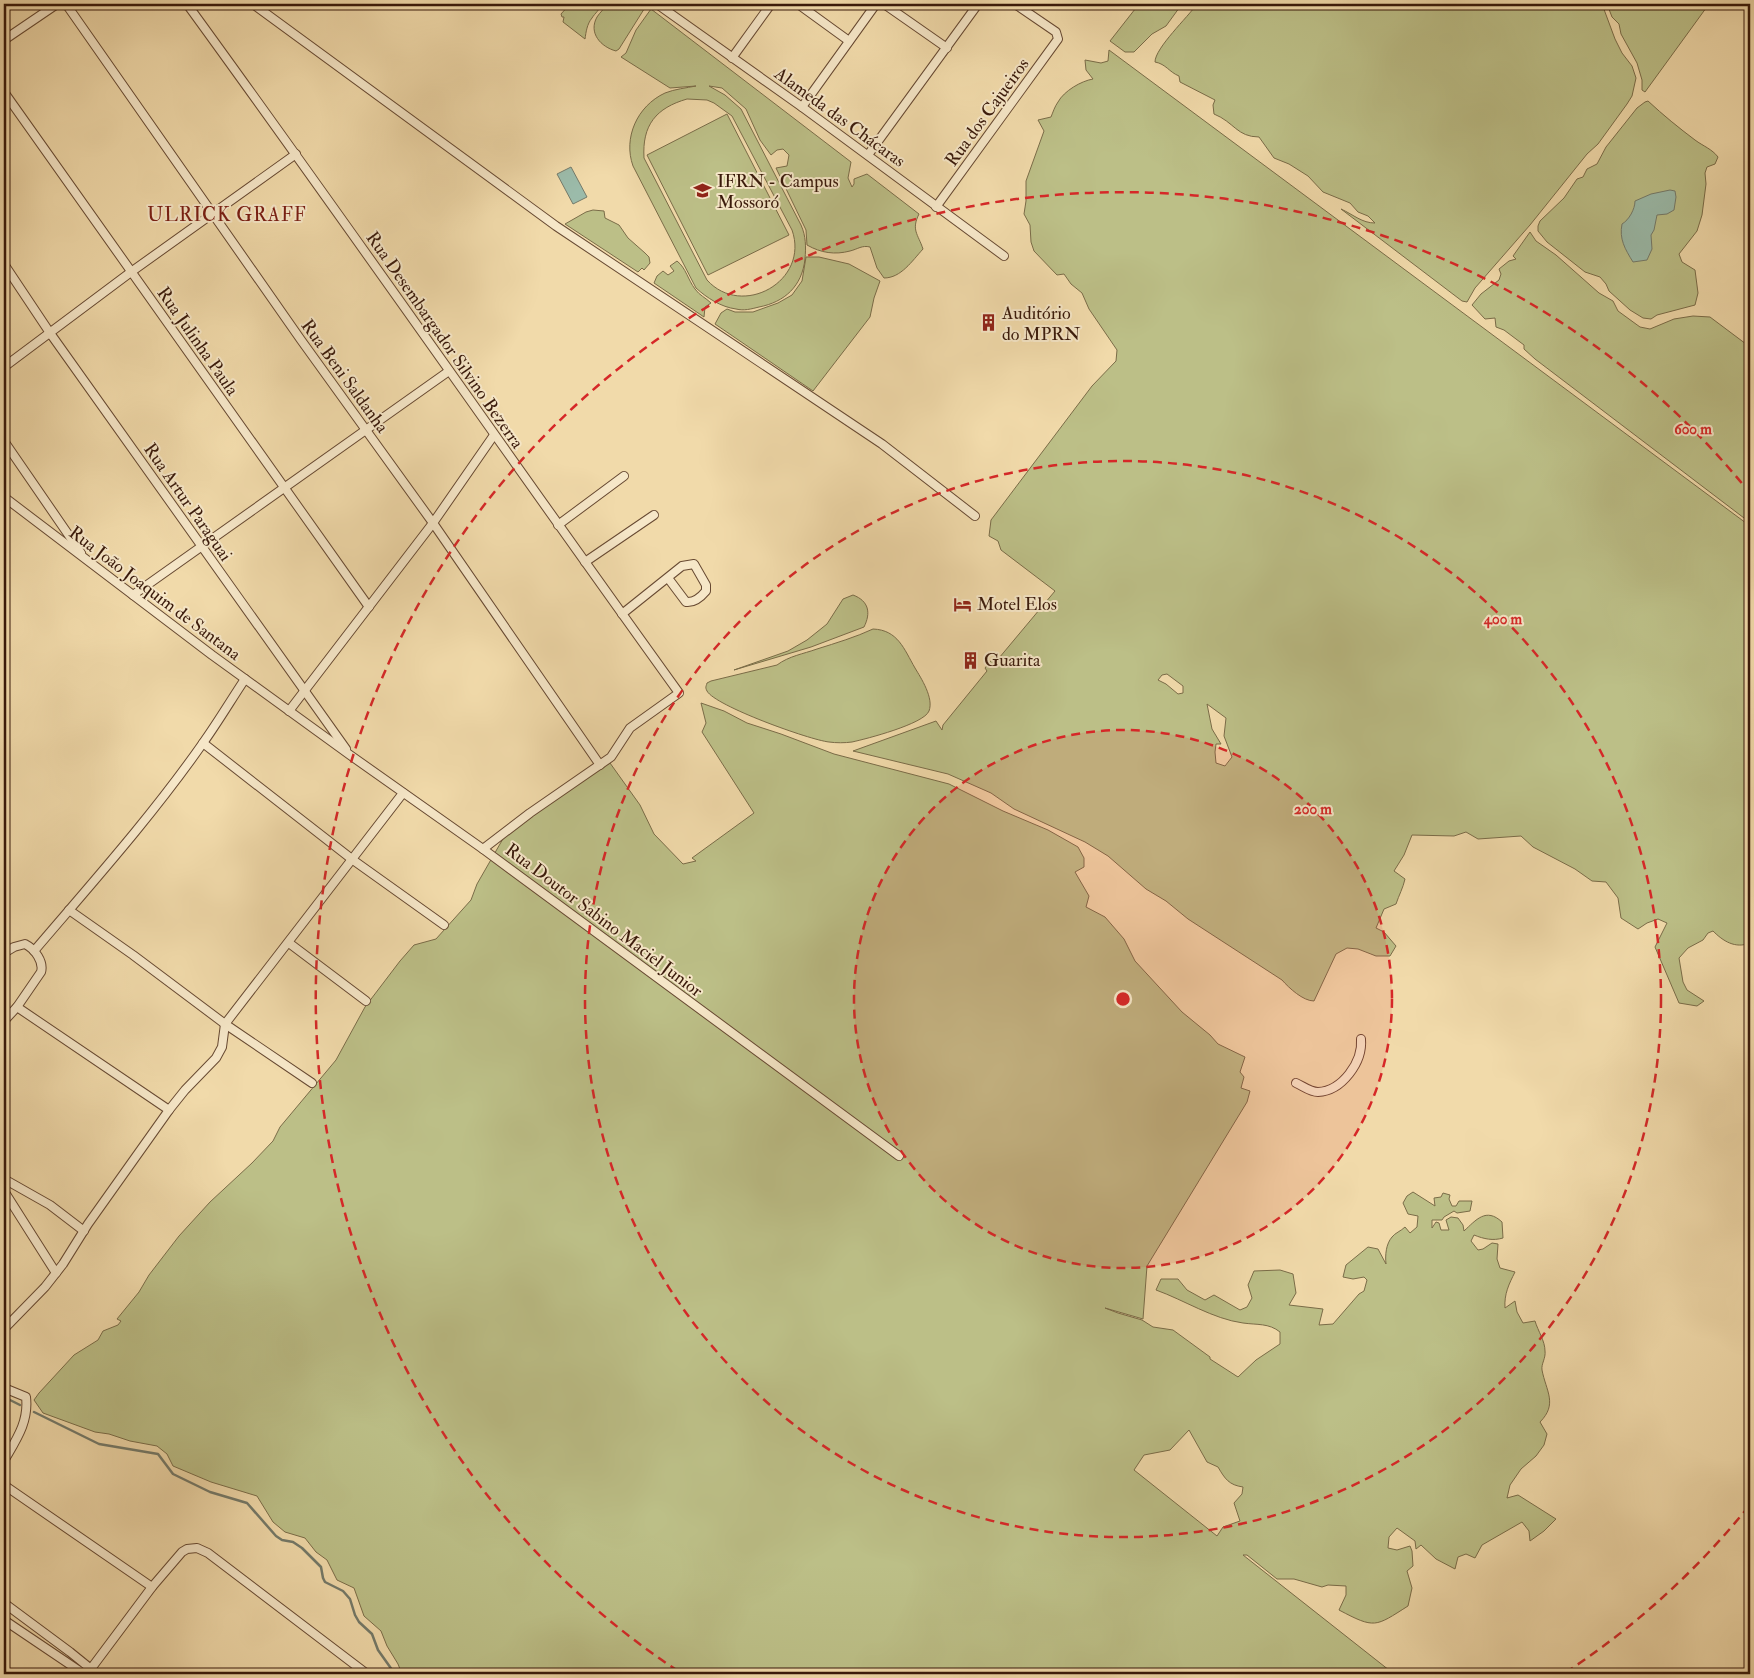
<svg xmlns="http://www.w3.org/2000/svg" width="1754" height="1678" font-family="'IM FELL Double Pica',serif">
	<rect width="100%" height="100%" fill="#f1daaa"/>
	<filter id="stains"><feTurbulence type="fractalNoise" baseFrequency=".004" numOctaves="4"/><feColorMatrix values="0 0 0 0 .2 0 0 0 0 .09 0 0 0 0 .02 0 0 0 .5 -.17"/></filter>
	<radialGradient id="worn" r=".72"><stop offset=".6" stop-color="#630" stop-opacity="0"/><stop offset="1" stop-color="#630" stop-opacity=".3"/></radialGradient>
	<g fill="#bcbf87" stroke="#7a6c48" fill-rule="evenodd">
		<path d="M 570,4 L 574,4 L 578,7 L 581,4 L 601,4 C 600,10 595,13 592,18 C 587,24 586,32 585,39 L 563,22 L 564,17 L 562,17 L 561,14 Z"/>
		<path d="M 606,4 L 643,4 L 646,6 L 619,49 L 616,51 C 601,47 588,33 597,17 C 600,12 604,10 606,4 Z"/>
		<polygon points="1139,4 1182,4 1166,26 1152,34 1134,52 1125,52 1110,41"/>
		<path d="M 1197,4 L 1602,4 L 1615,39 L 1622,53 L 1632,66 L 1636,78 L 1632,96 L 1627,104 L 1598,144 L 1587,154 L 1530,225 L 1475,288 L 1467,302 L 1462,301 L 1341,209 C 1354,215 1362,223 1375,223 L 1368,216 L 1358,212 L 1350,203 L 1323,192 L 1308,176 L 1289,164 L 1274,158 L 1259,137 C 1237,137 1234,122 1214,114 L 1213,105 L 1215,100 L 1180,82 L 1179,76 C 1169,72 1166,64 1155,62 C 1155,48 1188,17 1197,4 Z"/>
		<polygon points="1607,4 1709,4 1645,92 1642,90 1642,80 1637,63 1621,34 1619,24 1612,17"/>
		<path d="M 651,9 L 851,162 L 848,178 L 852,187 L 854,184 L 854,179 L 867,174 L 919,214 C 911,230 918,234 923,249 C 912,261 901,278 884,278 L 877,268 L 870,247 C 862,245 858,249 850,251 C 835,255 821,253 807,245 L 806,230 L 776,168 L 787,166 L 789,155 L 783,149 L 777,150 L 771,155 L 760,140 L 746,109 L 722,88 L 709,86 L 725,95 L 741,109 L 801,225 C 806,236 806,247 805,259 C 802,286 785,302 759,307 C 751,309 744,311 736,309 C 721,307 707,298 696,288 L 633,166 C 623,138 637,106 665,93 C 675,89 686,88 696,86 L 670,88 L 621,57 L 626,53 L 636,30 ZM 687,99 L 707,100 L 714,103 L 732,116 L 792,230 C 810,281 742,319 707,280 L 644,158 C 642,125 656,108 687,99 Z"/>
		<path d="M 1109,50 L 1750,526 L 1750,943 C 1735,949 1723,941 1713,931 L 1708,933 L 1703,940 L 1688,948 L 1679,958 L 1683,982 L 1687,990 L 1704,1001 L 1697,1006 L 1679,1003 L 1655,947 L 1667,923 L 1658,919 L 1647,923 L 1638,929 L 1621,918 L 1618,898 L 1606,882 L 1592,881 L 1575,869 L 1533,847 L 1521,836 L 1478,839 L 1466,832 L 1454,836 L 1412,835 L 1404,855 L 1394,871 L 1405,879 C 1403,888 1399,895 1396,904 L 1384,909 L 1376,928 L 1384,932 L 1396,946 L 1390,956 L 1376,956 L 1358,949 L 1347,948 L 1336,954 L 1314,1001 C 1303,1001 1289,988 1282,980 L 1188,919 L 1166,901 L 1146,889 L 1108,856 L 1085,842 L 1014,809 L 991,793 L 948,774 L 853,751 L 936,721 L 942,730 L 943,725 L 987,671 L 985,668 L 995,656 L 999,658 L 1055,591 L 1001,550 L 998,541 L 989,536 L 991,520 L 1092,386 L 1116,361 L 1117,350 L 1089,309 L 1082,293 L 1071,284 L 1064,274 L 1057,275 L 1034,251 L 1031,242 L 1030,225 L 1024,214 L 1026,201 L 1026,181 L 1044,131 L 1038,120 L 1051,117 C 1053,112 1055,106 1058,102 C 1064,91 1081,81 1093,79 L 1086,70 L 1085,60 L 1101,63 L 1108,61 ZM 1167,674 L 1183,686 L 1183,693 L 1178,694 L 1166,684 L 1158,680 L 1162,675 ZM 1207,704 L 1226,718 L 1224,736 L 1232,757 L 1225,766 L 1216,763 L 1215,752 L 1216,744 L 1221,744 L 1212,729 Z"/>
		<path d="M 1648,101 C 1663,115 1679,128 1695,140 C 1703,146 1712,149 1718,157 L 1715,164 L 1707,167 L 1705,173 L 1706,184 L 1702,215 L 1697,231 L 1679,254 L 1682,262 L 1695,270 L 1698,293 L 1695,305 L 1657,315 L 1651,319 L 1643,318 L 1630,310 L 1609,291 L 1606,284 L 1600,277 L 1585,272 L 1547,242 L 1538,231 L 1538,226 L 1540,221 L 1564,198 L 1577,179 L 1583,177 L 1587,169 L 1597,164 L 1606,147 L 1637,108 L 1645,102 Z"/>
		<polygon points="727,114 789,235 708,275 647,155"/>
		<polygon points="593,210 604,211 605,218 619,225 628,238 645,253 649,257 650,263 644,270 642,268 638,272 565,224 586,212"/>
		<polygon points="1530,232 1536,241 1556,255 1599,293 1613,301 1618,311 1640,327 1650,329 1674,319 1693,316 1710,317 1750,347 1750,521 1744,518 1535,359 1524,349 1524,345 1504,330 1496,327 1495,318 1485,319 1472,305 1481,294 1499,280 1501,274 1499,269 1509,261 1516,259 1513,256"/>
		<polygon points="806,257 819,257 849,264 880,281 874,298 870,317 813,391 715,324 721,313 727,309 735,312 753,312 778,303 792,295 802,281"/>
		<path d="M 677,261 C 686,268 688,280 695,289 C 699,295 706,298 711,303 L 705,307 L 704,317 L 654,283 L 657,276 L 663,271 L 668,275 L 674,271 L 670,266 Z"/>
		<path d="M 853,595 C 869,601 871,613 864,627 L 811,647 L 734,670 L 788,651 L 807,640 L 827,624 L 843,599 Z"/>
		<path d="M 873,629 C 898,630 904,649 915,668 C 921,678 934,698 929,711 C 924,724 866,739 852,742 C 845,743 836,743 829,742 C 810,740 715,706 707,691 C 705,687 706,687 707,683 L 711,681 L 777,665 C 789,656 803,654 817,649 C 836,643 856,637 873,629 Z"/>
		<path d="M 701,703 L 724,711 L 747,723 L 781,734 L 834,754 L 949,784 L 1003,811 L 1048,830 L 1078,847 L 1084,858 L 1084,867 L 1075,872 L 1089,896 L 1086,907 L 1105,917 L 1124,939 L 1135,961 L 1182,1012 L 1210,1035 L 1218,1044 L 1245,1057 L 1240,1072 L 1244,1077 L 1241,1088 L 1250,1091 L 1247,1102 L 1147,1266 L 1143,1319 L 1105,1308 L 1118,1313 L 1142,1320 L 1153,1327 L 1173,1330 L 1210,1357 L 1210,1359 L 1238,1377 L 1256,1360 L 1280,1344 L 1280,1332 C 1269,1323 1257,1325 1243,1323 C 1213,1319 1184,1300 1156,1290 L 1161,1279 L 1178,1279 L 1187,1290 L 1205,1300 L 1214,1295 L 1240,1310 L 1247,1307 L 1252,1298 L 1248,1285 L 1254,1271 L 1280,1270 L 1293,1274 L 1296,1293 L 1289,1305 L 1323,1309 L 1319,1325 L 1333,1324 L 1359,1294 L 1364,1291 L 1367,1280 L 1364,1277 L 1353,1279 L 1343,1277 L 1346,1265 L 1368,1247 L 1378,1249 L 1386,1264 C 1385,1255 1386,1244 1392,1237 C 1395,1233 1401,1231 1405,1227 L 1410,1233 L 1417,1227 L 1418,1216 L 1408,1214 L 1403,1203 L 1407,1196 L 1413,1192 L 1435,1206 L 1434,1198 L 1441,1197 L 1443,1193 L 1450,1195 L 1449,1199 L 1452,1206 L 1456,1206 L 1459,1201 L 1472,1201 L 1470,1211 L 1457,1213 L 1454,1211 L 1444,1217 L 1442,1220 L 1432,1220 L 1432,1228 L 1436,1222 L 1439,1223 L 1441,1230 L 1449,1230 L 1446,1220 L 1451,1217 L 1458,1218 L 1463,1225 L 1464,1231 C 1476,1220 1486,1207 1502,1222 L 1503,1238 C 1493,1241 1484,1239 1474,1235 L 1471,1241 L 1478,1250 L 1483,1249 L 1492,1243 L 1498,1244 L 1497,1259 L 1500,1268 L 1515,1272 C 1509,1284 1504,1294 1505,1308 L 1515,1301 L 1517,1312 L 1523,1323 L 1535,1321 C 1538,1331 1545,1341 1545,1351 C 1546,1358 1541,1364 1542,1370 C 1546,1391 1558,1404 1540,1422 L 1547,1434 L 1544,1445 L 1536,1456 L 1521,1469 L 1510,1485 L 1507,1498 L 1518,1495 L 1556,1519 L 1544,1531 L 1530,1541 L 1529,1531 L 1522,1522 L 1482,1545 L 1475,1558 L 1466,1554 L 1458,1557 L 1455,1569 L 1436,1559 L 1421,1545 L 1416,1549 L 1415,1541 L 1397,1528 L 1389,1537 L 1388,1548 L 1397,1550 L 1410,1546 L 1412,1551 L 1413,1566 L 1407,1571 L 1412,1588 L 1408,1606 C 1375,1627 1375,1629 1339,1610 L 1346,1595 L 1346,1586 L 1328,1585 L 1322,1587 L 1294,1579 L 1277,1579 L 1247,1555 L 1243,1555 L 1394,1674 L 402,1674 L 398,1664 L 387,1646 L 381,1631 L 364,1616 L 354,1588 L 337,1580 L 327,1560 L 316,1552 L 305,1538 L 285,1532 L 273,1522 L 257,1496 L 211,1482 L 173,1466 L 167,1454 L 157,1446 L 130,1441 L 109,1434 L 95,1432 L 43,1413 L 34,1400 L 39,1393 L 74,1355 L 98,1340 L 103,1331 L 118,1325 L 121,1321 L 117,1319 L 139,1292 L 149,1275 L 179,1236 L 210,1202 L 252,1163 L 273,1141 L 280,1127 L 336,1060 L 365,1007 L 400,961 L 414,945 L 436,939 L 471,900 L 477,884 L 504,837 L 596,770 L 610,763 L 640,805 L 654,834 L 683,864 L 696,861 L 692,858 L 754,813 L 702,732 L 706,723 ZM 1189,1430 L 1207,1462 L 1218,1467 C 1225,1479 1229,1485 1243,1487 L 1242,1494 L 1234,1503 L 1240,1521 L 1223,1527 L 1217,1536 L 1134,1470 L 1144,1455 L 1170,1450 Z"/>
	</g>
	<g fill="#9bbbaa" stroke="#747a6a">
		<polygon points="571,167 587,197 573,204 557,174"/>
		<path d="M 1670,190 L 1675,191 L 1676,197 L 1674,210 L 1667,214 L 1657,215 L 1654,230 L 1651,235 L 1652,249 L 1647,260 L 1633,262 C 1625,249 1619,239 1622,224 C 1629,220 1635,209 1635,201 L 1651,194 Z"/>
	</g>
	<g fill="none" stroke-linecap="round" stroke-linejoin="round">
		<g stroke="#747a6a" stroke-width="2.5">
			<polyline points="4,1397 20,1405"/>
			<polyline points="34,1412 99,1444 158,1454 173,1474 210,1492 247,1503 276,1536 282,1540 293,1542 302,1548 321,1567 323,1578 325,1582 343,1591 350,1599 355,1615 359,1622 372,1634 378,1650 395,1674"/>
		</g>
		<defs>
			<g id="street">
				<polyline points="66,4 301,340 433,523 600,765"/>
				<path d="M 187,4 C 353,232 514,464 679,693 L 630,728 L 611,757 L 530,813 L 483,849"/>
				<polyline points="253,4 556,226 882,444 975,516"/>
				<polyline points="657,4 802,107 1004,256"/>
				<polyline points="798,4 849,41"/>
				<polyline points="884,4 947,48"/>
				<polyline points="4,40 57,4"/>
				<polyline points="732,58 771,4"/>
				<polyline points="4,92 369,607"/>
				<polyline points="802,107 876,4"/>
				<polyline points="868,155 978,4"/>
				<polyline points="936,207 1058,39 1056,32 1015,4"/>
				<polyline points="4,264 50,333 346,749"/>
				<polyline points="4,367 131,272 296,154"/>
				<polyline points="4,441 81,553"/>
				<polyline points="4,497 212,655 350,755 483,849 899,1156"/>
				<polyline points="558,525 624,476"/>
				<polyline points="585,562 654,515"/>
				<polyline points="133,595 449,371"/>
				<path d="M 622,614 L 682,566 L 694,564 L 706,585 L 706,591 C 701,597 694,603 686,602 L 668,578"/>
				<polyline points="289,711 433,523 494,435"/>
				<polyline points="203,743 353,860 444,925"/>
				<polyline points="69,910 133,955 225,1024 312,1083"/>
				<polyline points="289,943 366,1001"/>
				<path d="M 34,951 C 92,883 152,816 203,743 C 218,722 231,700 245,679"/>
				<path d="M 4,953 L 14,947 L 25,944 C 35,949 44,962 41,972 L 17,1007 L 4,1021"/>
				<polyline points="17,1007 169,1110"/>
				<path d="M 1296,1083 C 1303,1086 1310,1092 1318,1092 C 1342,1091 1363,1062 1361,1039"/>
				<polyline points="4,1179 50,1205 84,1231"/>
				<polyline points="4,1191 56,1273"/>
				<polyline points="4,1329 45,1287 63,1264 88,1224 169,1110 185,1090 216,1058 222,1047 225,1024 403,793"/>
				<path d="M 4,1388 L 26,1397 C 29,1422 16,1440 4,1461"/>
				<polyline points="4,1485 152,1587"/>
				<polyline points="4,1603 70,1652 91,1669 94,1674"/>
				<polyline points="4,1620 84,1674"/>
				<polyline points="87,1674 152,1587 182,1552 187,1549 197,1548 208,1553 367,1674"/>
			</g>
		</defs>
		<use href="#street" stroke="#674932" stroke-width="10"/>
		<use href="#street" stroke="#f6e7c8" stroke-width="8"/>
	</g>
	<circle cx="1123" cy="999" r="269" fill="#d62828" fill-opacity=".12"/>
	<g fill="none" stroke="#d62828" stroke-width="2.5" stroke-dasharray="9 6">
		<circle cx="1123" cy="999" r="269"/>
		<circle cx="1123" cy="999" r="538"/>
		<path d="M1749 1506A806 806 0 0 1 1568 1671M678 1671A806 806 0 1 1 1749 492"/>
	</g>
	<defs>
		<symbol id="university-bare" viewBox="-9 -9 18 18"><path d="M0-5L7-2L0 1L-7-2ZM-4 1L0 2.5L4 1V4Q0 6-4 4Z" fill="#8f2418" stroke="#f6e7c8" stroke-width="2.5" paint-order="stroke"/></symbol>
		<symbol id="building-bare" viewBox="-9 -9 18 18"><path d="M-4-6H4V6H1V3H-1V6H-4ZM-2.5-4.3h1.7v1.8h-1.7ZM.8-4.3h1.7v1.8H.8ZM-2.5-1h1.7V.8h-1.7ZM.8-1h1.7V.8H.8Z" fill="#8f2418" stroke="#f6e7c8" stroke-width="2.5" paint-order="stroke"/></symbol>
		<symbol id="hotel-bare" viewBox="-9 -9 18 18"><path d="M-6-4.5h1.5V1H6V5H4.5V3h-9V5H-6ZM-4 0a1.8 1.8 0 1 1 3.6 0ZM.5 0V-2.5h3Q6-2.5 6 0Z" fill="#8f2418" stroke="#f6e7c8" stroke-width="2.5" paint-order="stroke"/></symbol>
	</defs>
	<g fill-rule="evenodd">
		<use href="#university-bare" x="690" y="178" width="25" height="25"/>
		<use href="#building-bare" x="976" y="310" width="25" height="25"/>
		<use href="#hotel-bare" x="950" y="592" width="25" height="25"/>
		<use href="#building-bare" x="958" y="648" width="25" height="25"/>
	</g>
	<g text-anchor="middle" stroke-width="4" stroke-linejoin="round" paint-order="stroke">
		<g font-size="18" fill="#39190a" stroke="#f6e7c8">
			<text transform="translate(987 112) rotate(-54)" y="6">Rua dos Cajueiros</text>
			<text transform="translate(840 117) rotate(36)" y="6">Alameda das Chácaras</text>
			<text transform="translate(445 340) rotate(55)" y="6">Rua Desembargador Silvino Bezerra</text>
			<text transform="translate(198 341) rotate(55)" y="6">Rua Julinha Paula</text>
			<text transform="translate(345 376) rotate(54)" y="6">Rua Beni Saldanha</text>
			<text transform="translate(188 502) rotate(55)" y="6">Rua Artur Paraguai</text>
			<text transform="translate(155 593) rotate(37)" y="6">Rua João Joaquim de Santana</text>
			<text transform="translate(604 920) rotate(37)" y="6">Rua Doutor Sabino Maciel Junior</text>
		</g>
		<g font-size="18" fill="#39190a" stroke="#f6e7c8" text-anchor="start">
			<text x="717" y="187">IFRN - Campus<tspan x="717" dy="21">Mossoró</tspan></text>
			<text x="1002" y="319">Auditório<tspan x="1002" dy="21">do MPRN</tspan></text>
			<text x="977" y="610">Motel Elos</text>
			<text x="984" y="666">Guarita</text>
		</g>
		<g font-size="19" letter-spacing="1" fill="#7a1f14" stroke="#f6e7c8">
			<text x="227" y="221">ULRICK GRAFF</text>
		</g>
	</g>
	<circle cx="1123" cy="999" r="8" fill="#d62828" stroke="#f6e7c8" stroke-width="2.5"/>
	<g font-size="15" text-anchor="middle" font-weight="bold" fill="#d62828" stroke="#f6e7c8" stroke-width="4" stroke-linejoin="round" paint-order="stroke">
		<text x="1693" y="434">600 m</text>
		<text x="1503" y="624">400 m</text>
		<text x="1313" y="814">200 m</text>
	</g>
	<rect width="1754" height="1678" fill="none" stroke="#f1daaa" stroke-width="20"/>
	<rect x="5" y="5" width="1744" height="1668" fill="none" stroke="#39190a" stroke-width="2.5"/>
	<rect x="10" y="10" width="1734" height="1658" fill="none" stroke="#39190a"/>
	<rect width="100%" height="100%" filter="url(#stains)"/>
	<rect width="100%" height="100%" fill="url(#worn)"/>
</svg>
